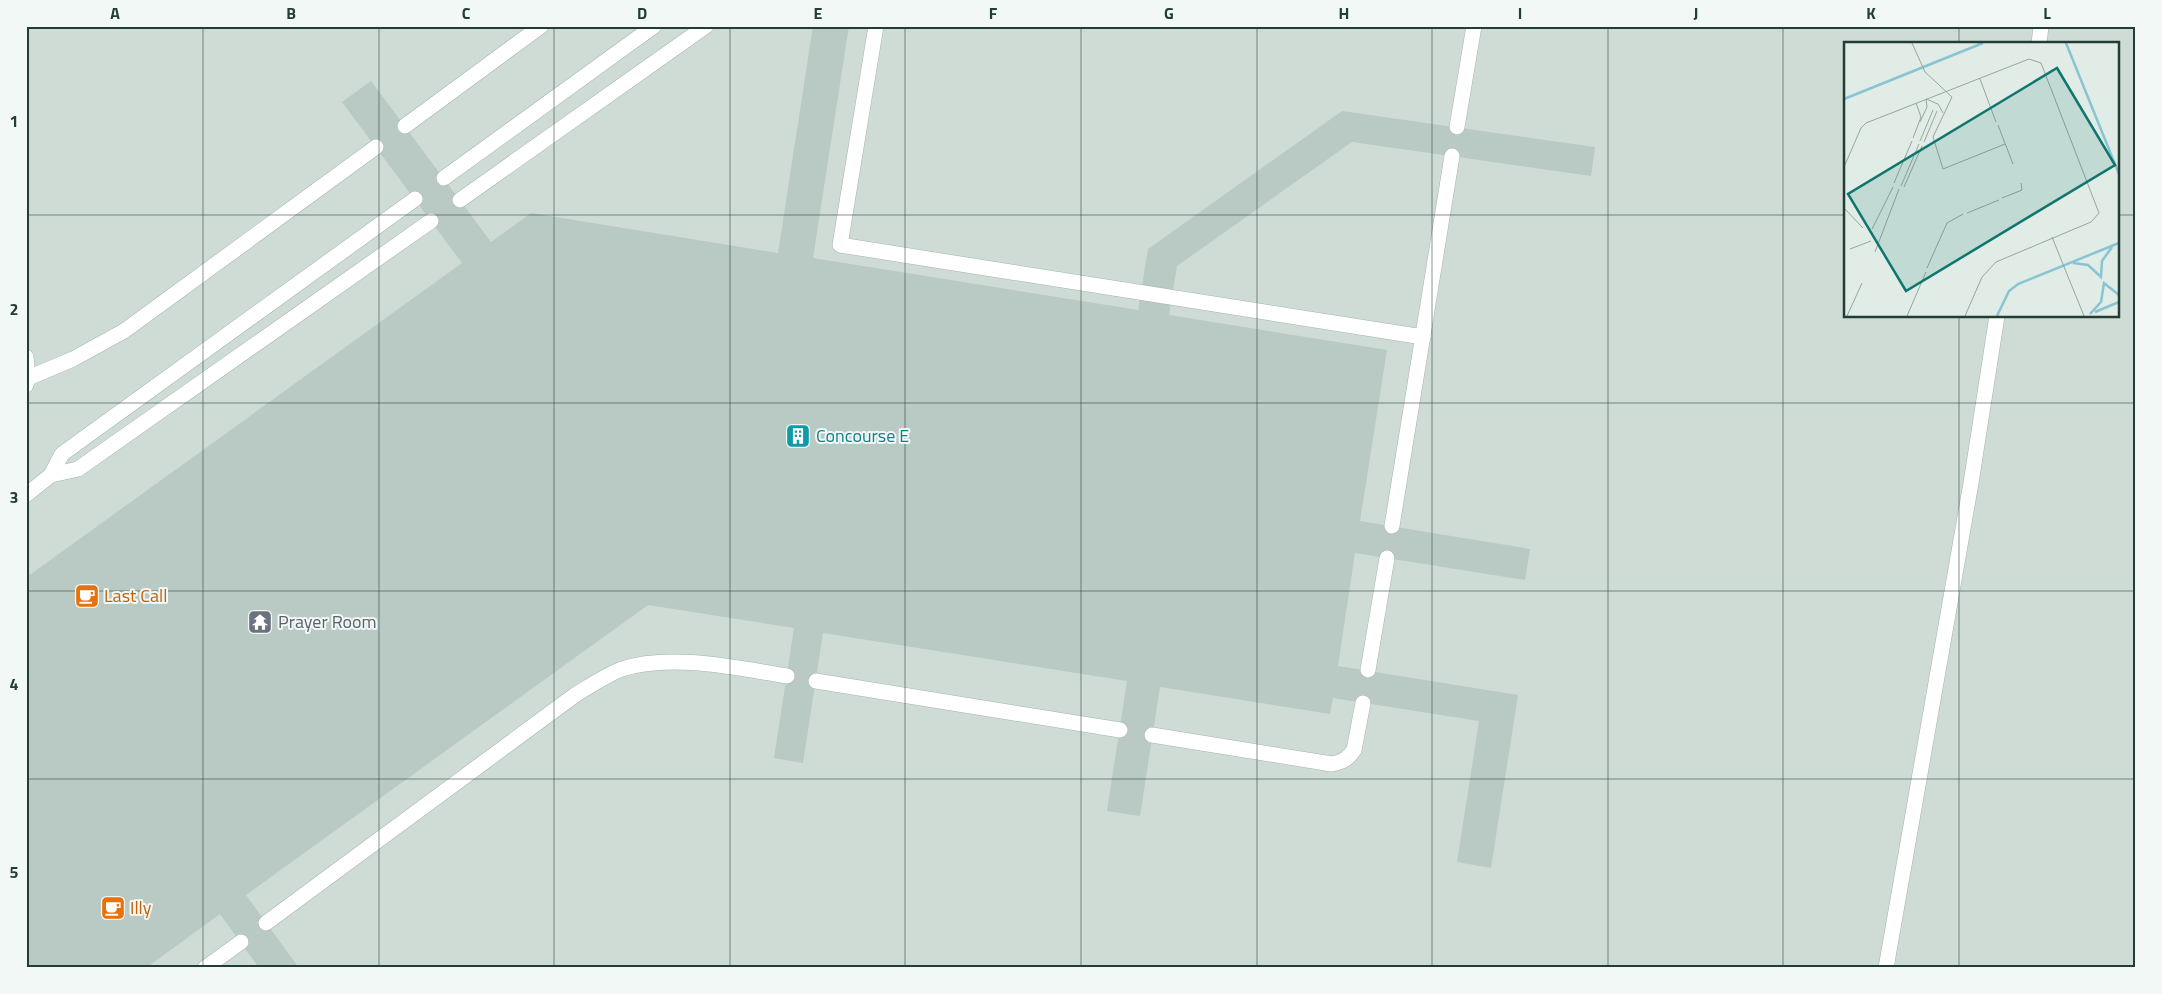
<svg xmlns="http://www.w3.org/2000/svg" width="2162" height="994" font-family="'Titillium Web',sans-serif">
	<rect width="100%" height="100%" fill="#e1ece7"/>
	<path fill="#cfdcd6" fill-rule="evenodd" d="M 26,26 L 2136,26 L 2136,968 L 26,968 ZM 1846,44 L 2118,44 L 2118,316 L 1846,316 Z"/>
	<polygon fill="#b9c9c3" points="813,26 849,26 813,258 1138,310 1148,249 1342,111 1595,147 1591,176 1352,142 1177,266 1169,315 1387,350 1360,521 1530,549 1525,580 1355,553 1338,666 1518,695 1491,868 1457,862 1479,721 1333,698 1330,714 1160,687 1140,816 1107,811 1127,681 823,633 803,763 774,758 794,628 648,605 246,895 299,968 259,968 220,914 146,968 26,968 26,573 31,574 462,263 342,102 371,81 491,242 531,213 778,253"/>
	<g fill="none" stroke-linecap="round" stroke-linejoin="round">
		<g stroke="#bbc9c4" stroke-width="15" stroke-dasharray="15 8" stroke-linecap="butt">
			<polyline points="376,147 405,126"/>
			<polyline points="1452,156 1457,127"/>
			<polyline points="415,199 444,178"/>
			<polyline points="431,221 460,200"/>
			<polyline points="1387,558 1392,526"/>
			<polyline points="787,676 816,681"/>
			<polyline points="1363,703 1368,670"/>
			<polyline points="1120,730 1152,735"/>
			<polyline points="241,942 266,923"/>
		</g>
		<defs>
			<g id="minor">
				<polyline points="876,26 840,245 1423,337"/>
				<polyline points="2039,44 2041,26"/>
				<polyline points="405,126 541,26"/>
				<polyline points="1457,127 1474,26"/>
				<polyline points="444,178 654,26"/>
				<polyline points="460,200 706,26"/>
				<polyline points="26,357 28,378 26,385"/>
				<polyline points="28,378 73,359 124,331 376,147"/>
				<polyline points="51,475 62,454 415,199"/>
				<polyline points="26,495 51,475 78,469 431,221"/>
				<polyline points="1392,526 1452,156"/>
				<polyline points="1368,670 1387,558"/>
				<polyline points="816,681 1120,730"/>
				<path d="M 1152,735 L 1332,764 C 1342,762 1348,759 1354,750 L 1363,703"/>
				<path d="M 266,923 L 575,695 C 590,686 606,675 622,669 C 670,653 737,668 787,676"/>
				<polyline points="205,968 241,942"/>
				<polyline points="1886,968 1971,483 1997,316"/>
			</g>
		</defs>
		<use href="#minor" stroke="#a4b4ae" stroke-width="16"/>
		<use href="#minor" stroke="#fff" stroke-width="15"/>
	</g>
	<path fill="none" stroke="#213d36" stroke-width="1" stroke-opacity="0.55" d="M 203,26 L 203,968M 379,26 L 379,968M 554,26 L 554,968M 730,26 L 730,968M 905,26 L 905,968M 1081,26 L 1081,968M 1257,26 L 1257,968M 1432,26 L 1432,968M 1608,26 L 1608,968M 1783,26 L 1783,968M 1959,26 L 1959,44M 26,215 L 1846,215M 2118,215 L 2136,215M 1959,316 L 1959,968M 26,403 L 2136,403M 26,591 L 2136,591M 26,779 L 2136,779"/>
	<defs>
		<symbol id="building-square" viewBox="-11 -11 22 22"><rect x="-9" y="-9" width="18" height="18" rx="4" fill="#0f9aa8" stroke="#f1f8f5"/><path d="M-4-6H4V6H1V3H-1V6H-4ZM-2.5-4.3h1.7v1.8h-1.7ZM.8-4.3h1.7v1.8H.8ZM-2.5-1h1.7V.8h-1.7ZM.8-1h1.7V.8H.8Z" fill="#fff"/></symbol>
		<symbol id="cafe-square" viewBox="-11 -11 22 22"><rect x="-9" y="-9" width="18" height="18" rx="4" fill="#e8710a" stroke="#f1f8f5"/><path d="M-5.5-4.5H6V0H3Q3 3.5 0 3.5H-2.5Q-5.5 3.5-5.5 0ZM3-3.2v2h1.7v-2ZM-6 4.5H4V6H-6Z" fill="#fff"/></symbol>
		<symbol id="temple-square" viewBox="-11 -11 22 22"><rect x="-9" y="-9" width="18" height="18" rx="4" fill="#6b7280" stroke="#f1f8f5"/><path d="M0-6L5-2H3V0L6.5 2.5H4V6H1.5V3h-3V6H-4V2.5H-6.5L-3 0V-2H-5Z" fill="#fff"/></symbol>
	</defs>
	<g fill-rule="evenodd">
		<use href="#building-square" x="784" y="422" width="28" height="28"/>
		<use href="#cafe-square" x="73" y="582" width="28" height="28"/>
		<use href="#temple-square" x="246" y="608" width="28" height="28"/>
		<use href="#cafe-square" x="99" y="894" width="28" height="28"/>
	</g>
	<g text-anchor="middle" stroke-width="4" stroke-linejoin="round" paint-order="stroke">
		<g font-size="18" fill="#0d838f" stroke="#f1f8f5" text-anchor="start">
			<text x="816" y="442">Concourse E</text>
		</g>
		<g font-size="18" fill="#c56008" stroke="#f1f8f5" text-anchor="start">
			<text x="104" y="602">Last Call</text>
			<text x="130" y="914">Illy</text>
		</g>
		<g font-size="18" fill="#5b616d" stroke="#f1f8f5" text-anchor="start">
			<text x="278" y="628">Prayer Room</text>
		</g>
	</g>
	<g transform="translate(1844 42)">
		<rect width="275" height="275" fill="#e1ece7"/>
		<path fill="none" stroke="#88c4d2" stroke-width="2.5" d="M 222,1 L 275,132M 0,57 L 139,1M 229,221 L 244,223 L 257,235 L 258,219 L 268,205M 251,270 L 275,260M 246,272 L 257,260 L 260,241 L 275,253M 153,274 L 165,249 L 174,242 L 275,201"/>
		<path fill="none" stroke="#94a6a0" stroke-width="1" d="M 68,1 L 81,30 L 108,55 L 89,95 L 99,127 L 161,102M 136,37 L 152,80M 76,80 L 83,65 L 82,57 L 94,62 L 99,71M 154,83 L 169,122M 69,96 L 77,75 L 72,61M 76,99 L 89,68M 80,100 L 93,69M 0,125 L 17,86 L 22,81 L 185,17 L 197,21 L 255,171 L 247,180 L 152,220 L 138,235 L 121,274M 50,141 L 68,99M 57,144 L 75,102M 60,145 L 78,104M 158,156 L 178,148 L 177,141M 0,166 L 19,186M 123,171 L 155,158M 28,187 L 49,145M 208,195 L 240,274M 6,207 L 27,199M 31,210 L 55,147M 83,226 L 103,181 L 119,172M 3,274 L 18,241M 63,274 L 82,230"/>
		<path fill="#0f766e" fill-opacity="0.15" stroke="#0f766e" stroke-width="2.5" d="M 213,26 L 271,123 L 62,249 L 4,152 Z"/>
		<rect width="275" height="275" fill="none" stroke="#213d36" stroke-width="2.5"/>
	</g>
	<rect width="2162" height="994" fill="none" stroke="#f1f8f5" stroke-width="55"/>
	<rect x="28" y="28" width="2106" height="938" fill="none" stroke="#213d36" stroke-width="2"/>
	<g font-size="16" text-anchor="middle" font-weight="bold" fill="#213d36">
		<text x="115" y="19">A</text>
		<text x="291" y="19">B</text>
		<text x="466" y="19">C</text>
		<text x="642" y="19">D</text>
		<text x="818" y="19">E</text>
		<text x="993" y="19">F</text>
		<text x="1169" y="19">G</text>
		<text x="1344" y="19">H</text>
		<text x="1520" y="19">I</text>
		<text x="1696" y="19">J</text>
		<text x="1871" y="19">K</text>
		<text x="2047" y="19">L</text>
		<text x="14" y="127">1</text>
		<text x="14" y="315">2</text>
		<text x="14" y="503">3</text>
		<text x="14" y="690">4</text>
		<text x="14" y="878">5</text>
	</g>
</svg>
